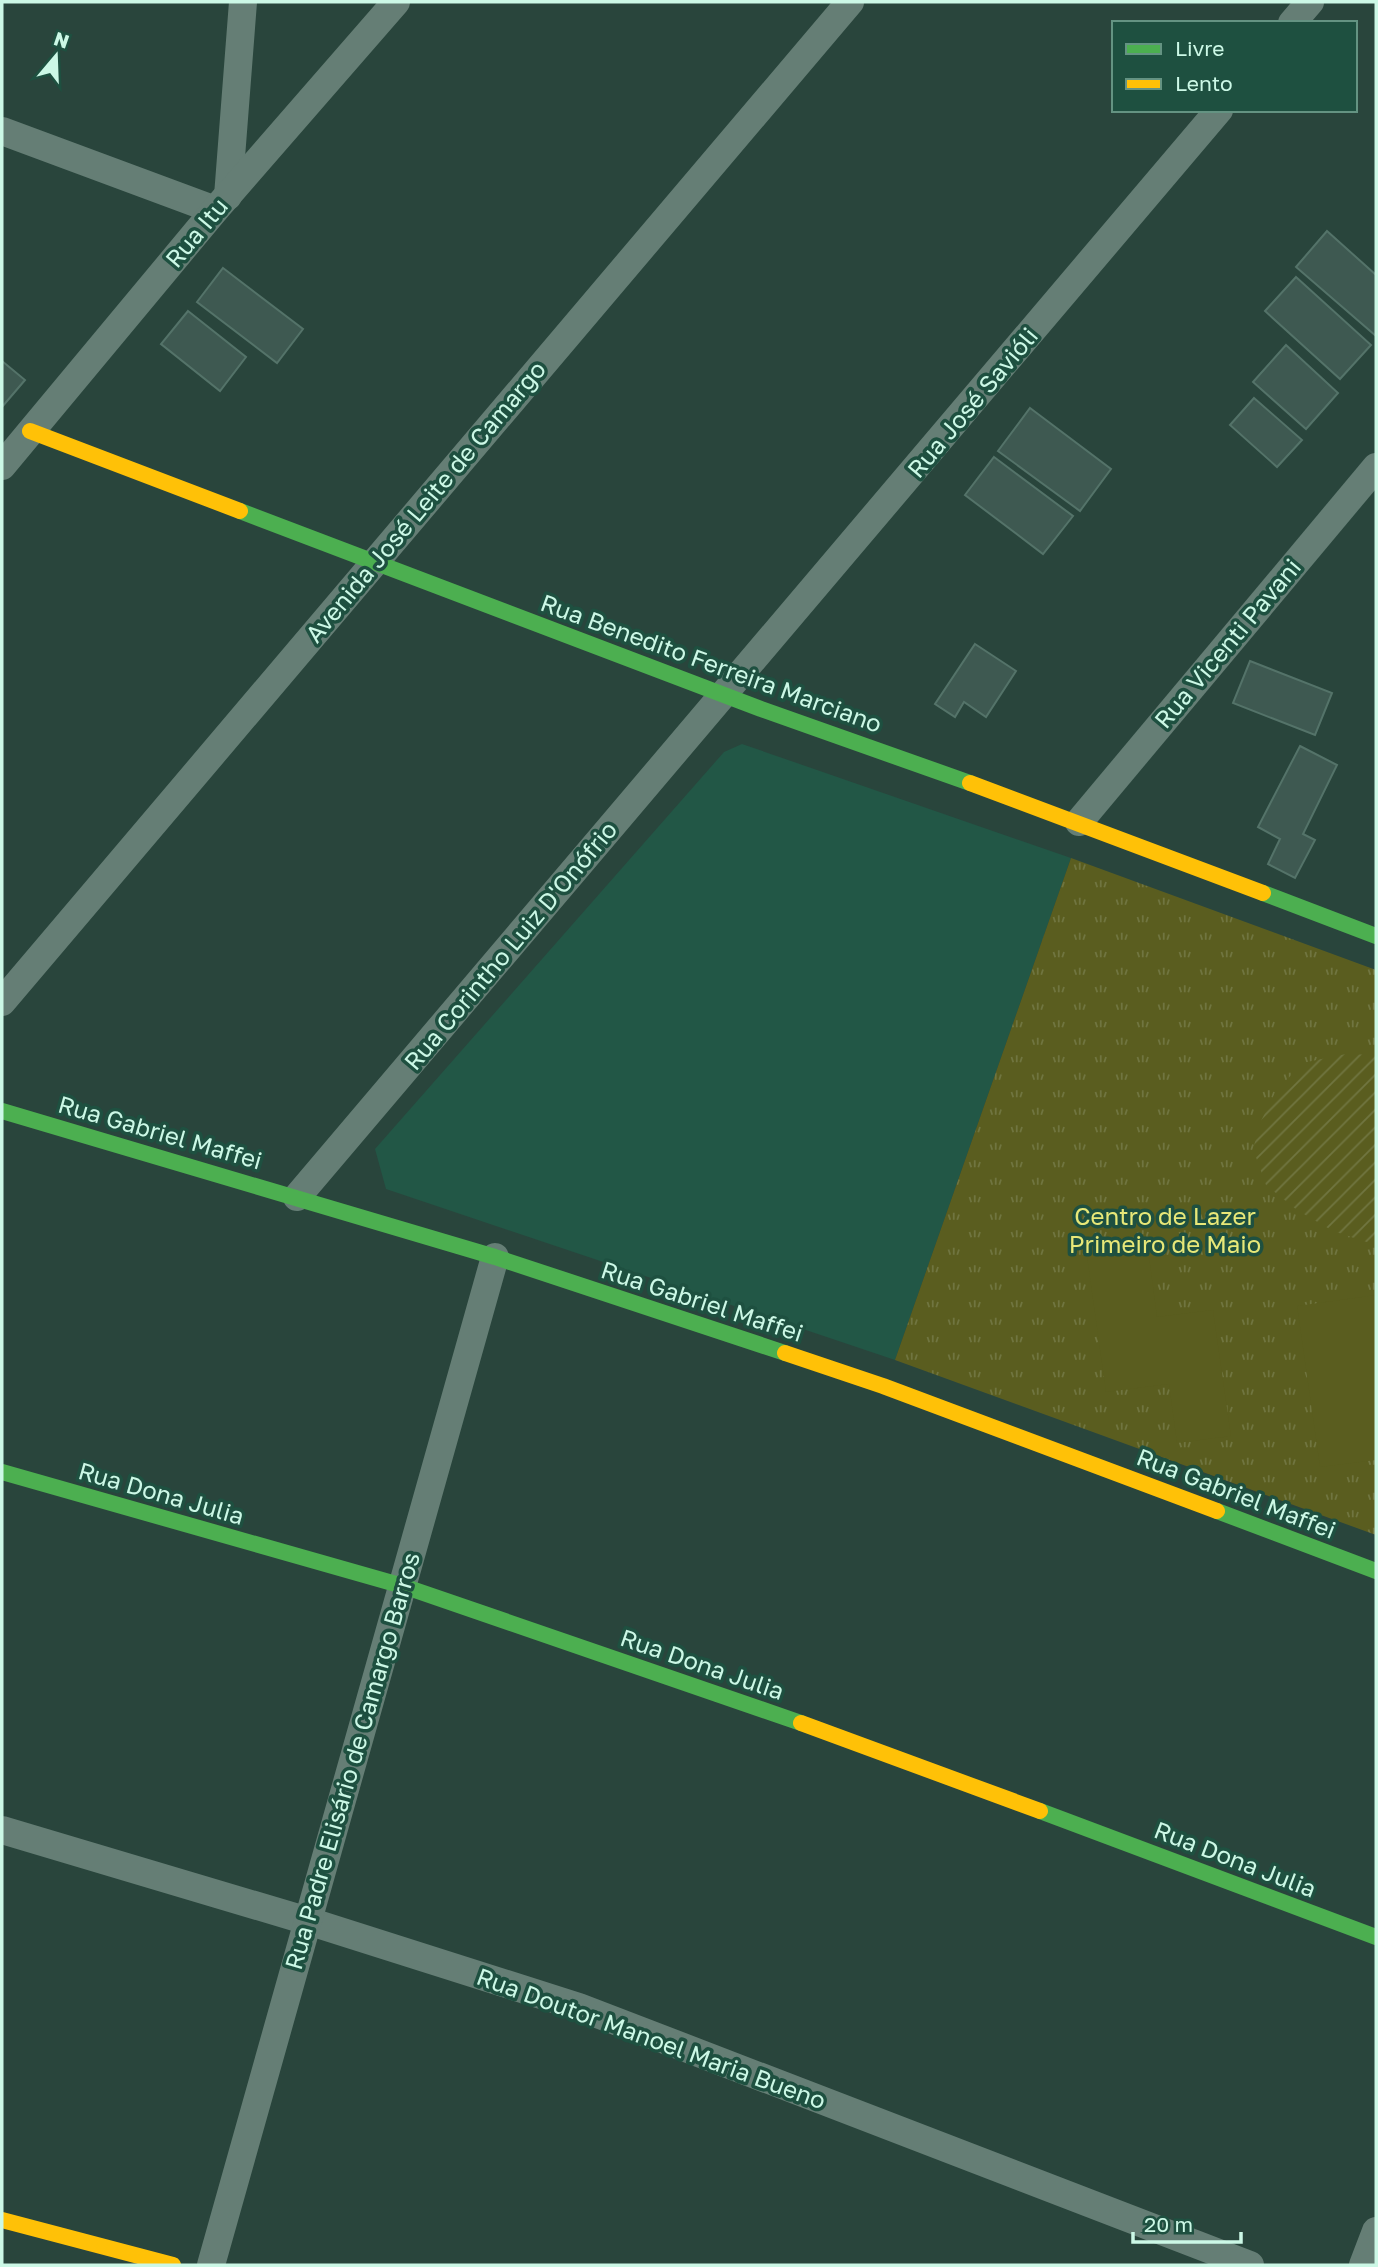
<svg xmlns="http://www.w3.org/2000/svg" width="1378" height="2267" font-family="'Golos Text',sans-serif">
	<defs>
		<pattern id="grass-tufts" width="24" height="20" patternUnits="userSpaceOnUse" patternTransform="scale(1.75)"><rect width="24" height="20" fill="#5a5d1f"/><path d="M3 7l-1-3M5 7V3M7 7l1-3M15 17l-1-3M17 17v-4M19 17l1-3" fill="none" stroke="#707540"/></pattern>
		<pattern id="garden-furrows" width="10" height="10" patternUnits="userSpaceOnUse" patternTransform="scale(1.75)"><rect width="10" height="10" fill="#5a5d1f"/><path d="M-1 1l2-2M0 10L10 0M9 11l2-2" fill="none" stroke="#707540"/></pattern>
	</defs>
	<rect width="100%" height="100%" fill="#29453c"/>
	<polygon fill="#225746" points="742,744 1071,858 895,1360 386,1189 375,1149 724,752"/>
	<polygon fill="url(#grass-tufts)" points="1071,858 1376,970 1376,1535 895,1360"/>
	<polygon fill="url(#garden-furrows)" points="1346,1054 1376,1055 1376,1245 1333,1231 1297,1210 1266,1185 1253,1149 1261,1121 1275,1093 1302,1063"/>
	<g fill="#5a5d1f">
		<polygon points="1146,1234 1157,1317 1213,1310 1231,1436 1177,1443 1169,1384 1106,1392 1085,1242"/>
		<polygon points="1376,1295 1376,1460 1320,1467 1297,1306"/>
	</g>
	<g fill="#3e5951" stroke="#547369" stroke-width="2">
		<polygon points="1327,231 1376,275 1376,336 1296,267"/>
		<polygon points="223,268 303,329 277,363 197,302"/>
		<polygon points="1296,277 1371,345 1340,379 1265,311"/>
		<polygon points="188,311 246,357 220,391 161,344"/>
		<polygon points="1286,345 1338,393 1306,429 1253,382"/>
		<polygon points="2,361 25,380 2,407"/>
		<polygon points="1254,398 1302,440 1277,467 1230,425"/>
		<polygon points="1030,408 1111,469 1080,511 998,451"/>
		<polygon points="994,457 1073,516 1043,554 965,495"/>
		<polygon points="975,644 1016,671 986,717 964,702 955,717 935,704"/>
		<polygon points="1250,661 1332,693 1315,735 1233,703"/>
		<polygon points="1300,746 1337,765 1303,834 1315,840 1295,878 1268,864 1280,839 1258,827"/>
	</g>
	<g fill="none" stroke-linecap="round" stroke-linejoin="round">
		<g stroke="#657e75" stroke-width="28">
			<polyline points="1292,23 1310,2"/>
			<polyline points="2,131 215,210"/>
			<polyline points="228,196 243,2"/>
			<polyline points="2,466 215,210 396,2"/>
			<polyline points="1079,822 1376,467"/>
			<polyline points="2,1002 850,2"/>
			<polyline points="297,1197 1219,110"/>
			<polyline points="2,1830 308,1921 579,2007 1250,2265"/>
			<polyline points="211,2265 495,1257"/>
			<polyline points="1363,2265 1376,2231"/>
		</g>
		<g stroke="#4caf50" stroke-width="16">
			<polyline points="240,511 761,709 970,783"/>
			<polyline points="1263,893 1376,936"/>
			<polyline points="2,1111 495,1257 785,1353"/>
			<polyline points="2,1472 403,1586 801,1723"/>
			<polyline points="1217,1511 1376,1571"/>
			<polyline points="1040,1811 1376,1937"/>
		</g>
		<g stroke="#ffc107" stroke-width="16">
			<polyline points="30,431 240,511"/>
			<polyline points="970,783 1263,893"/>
			<polyline points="785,1353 883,1386 1217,1511"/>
			<polyline points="801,1723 1040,1811"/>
			<polyline points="2,2220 173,2265"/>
		</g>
	</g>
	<g text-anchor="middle" stroke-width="7" stroke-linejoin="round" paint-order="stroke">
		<g font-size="24" fill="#ccf8e6" stroke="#1e5040">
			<text transform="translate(197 233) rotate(-50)" y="8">Rua Itu</text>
			<text transform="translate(973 403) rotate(-50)" y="8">Rua José Savióli</text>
			<text transform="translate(426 502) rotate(-50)" y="8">Avenida José Leite de Camargo</text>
			<text transform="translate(1228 644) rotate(-50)" y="8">Rua Vicenti Pavani</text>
			<text transform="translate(711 664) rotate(20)" y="8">Rua Benedito Ferreira Marciano</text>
			<text transform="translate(511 946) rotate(-50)" y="8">Rua Corintho Luiz D'Onófrio</text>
			<text transform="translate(160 1133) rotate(16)" y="8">Rua Gabriel Maffei</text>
			<text transform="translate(702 1302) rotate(18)" y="8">Rua Gabriel Maffei</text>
			<text transform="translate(161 1494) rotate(16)" y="8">Rua Dona Julia</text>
			<text transform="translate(1236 1494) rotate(21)" y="8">Rua Gabriel Maffei</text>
			<text transform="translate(702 1665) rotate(19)" y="8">Rua Dona Julia</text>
			<text transform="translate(353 1761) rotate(-74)" y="8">Rua Padre Elisário de Camargo Barros</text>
			<text transform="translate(1235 1860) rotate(21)" y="8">Rua Dona Julia</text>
			<text transform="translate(651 2039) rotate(20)" y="8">Rua Doutor Manoel Maria Bueno</text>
		</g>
		<g font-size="24" fill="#e8e878" stroke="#1e5040">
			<text x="1165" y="1225">Centro de Lazer<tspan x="1165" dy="28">Primeiro de Maio</tspan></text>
		</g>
	</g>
	<rect width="1378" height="2267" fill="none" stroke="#ccf8e6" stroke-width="7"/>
	<rect x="1112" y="21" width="245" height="91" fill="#1e5040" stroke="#649382" stroke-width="2"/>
	<rect x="1126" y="44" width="35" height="10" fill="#4caf50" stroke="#649382" stroke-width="2"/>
	<text x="1175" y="56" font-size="21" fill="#ccf8e6">Livre</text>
	<rect x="1126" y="79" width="35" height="10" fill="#ffc107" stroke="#649382" stroke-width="2"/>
	<text x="1175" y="91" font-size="21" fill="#ccf8e6">Lento</text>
	<g transform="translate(56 56) rotate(19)" stroke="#1e5040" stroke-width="5" paint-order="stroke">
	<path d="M0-5L12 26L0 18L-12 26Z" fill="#ccf8e6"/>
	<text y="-10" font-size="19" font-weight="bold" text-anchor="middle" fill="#ccf8e6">N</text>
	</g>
	<path d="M1133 2232v10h108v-10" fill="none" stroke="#ccf8e6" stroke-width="3.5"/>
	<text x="1144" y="2232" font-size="21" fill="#ccf8e6" stroke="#1e5040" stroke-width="5" paint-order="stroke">20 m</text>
</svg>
